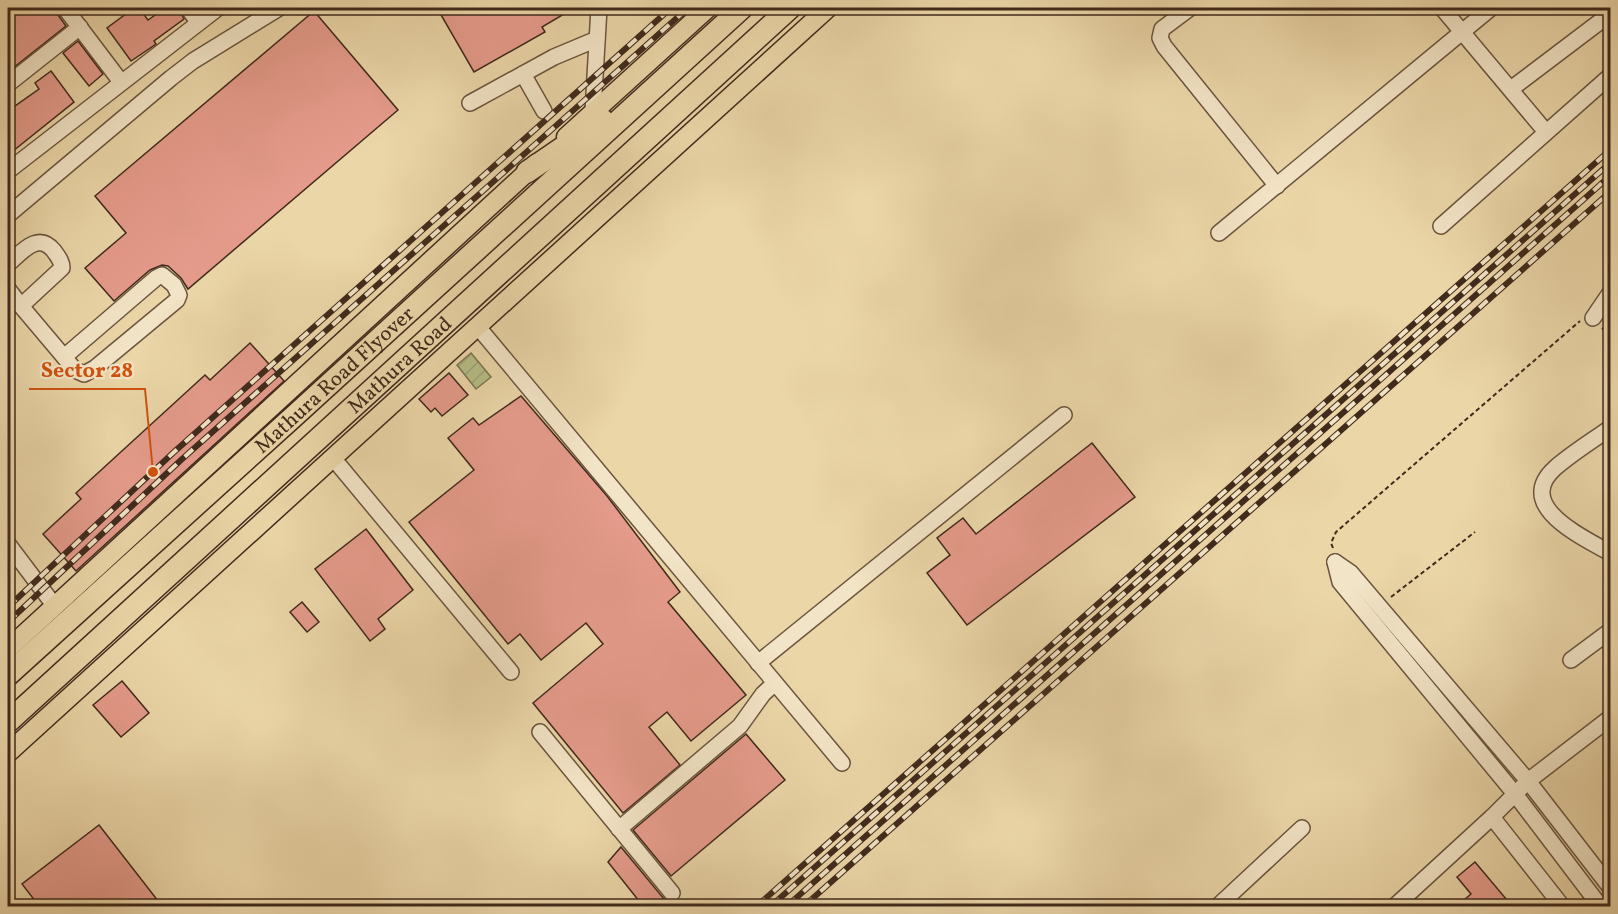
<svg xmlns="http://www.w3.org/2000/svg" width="1618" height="914" font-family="Vollkorn,serif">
	<defs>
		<pattern id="garden-furrows" width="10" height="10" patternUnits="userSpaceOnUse" patternTransform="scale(1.5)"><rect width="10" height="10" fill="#b7be88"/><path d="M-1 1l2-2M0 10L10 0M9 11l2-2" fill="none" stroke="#9ea375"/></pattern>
	</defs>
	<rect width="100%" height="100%" fill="#ebd6a8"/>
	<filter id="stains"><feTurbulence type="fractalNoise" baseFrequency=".00333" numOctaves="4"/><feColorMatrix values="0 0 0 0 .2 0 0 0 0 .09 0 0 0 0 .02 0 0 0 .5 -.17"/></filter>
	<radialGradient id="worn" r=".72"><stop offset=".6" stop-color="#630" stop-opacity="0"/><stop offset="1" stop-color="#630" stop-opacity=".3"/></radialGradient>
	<polygon fill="url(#garden-furrows)" stroke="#7c7452" stroke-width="1.5" points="471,353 491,377 476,389 457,365"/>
	<g fill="#e59b8b" stroke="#402a1c" stroke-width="1.5">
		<polygon points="13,8 53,8 66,26 8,72 8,12"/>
		<polygon points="134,8 139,8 148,20 165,8 178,8 184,19 154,41 156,44 131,61 107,28"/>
		<polygon points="437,8 560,8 564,14 542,27 545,32 474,72"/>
		<polygon points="314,11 398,110 188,289 181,278 168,266 162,265 150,270 114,301 85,268 126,233 95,196"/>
		<polygon points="78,41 103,74 89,86 63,53"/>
		<polygon points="51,71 74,102 8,155 8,111 39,89 35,83"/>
		<polygon points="250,343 284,381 76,571 43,534 81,499 76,493 205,375 210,380"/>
		<polygon points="449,373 468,395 442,416 435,408 431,412 419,399"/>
		<polygon points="521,396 607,496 680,592 668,602 746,695 691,741 667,712 649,727 680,765 623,813 533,703 603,644 586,623 541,660 520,634 508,644 409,522 474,470 448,438 473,418 479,425"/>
		<polygon points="1092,443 1135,497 967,625 927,573 950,555 937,538 963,518 976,534"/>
		<polygon points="366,529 413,590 378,619 385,629 370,641 315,569"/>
		<polygon points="302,602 319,622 307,632 290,612"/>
		<polygon points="122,681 149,713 121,737 93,705"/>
		<polygon points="746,734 785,780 671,876 633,830"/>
		<polygon points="99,825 162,906 39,906 22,884"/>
		<polygon points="621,847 664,899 669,902 674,902 678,906 643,906 608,862"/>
		<polygon points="1475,862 1512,906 1457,906 1471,894 1457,877"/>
	</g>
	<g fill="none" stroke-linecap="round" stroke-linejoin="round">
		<defs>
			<g id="minor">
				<polyline points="65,8 121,82"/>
				<polyline points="188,8 198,22"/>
				<polyline points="1190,8 1162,29 1160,38 1164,46 1277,186"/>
				<polyline points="1442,8 1546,132"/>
				<polyline points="523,74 544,111"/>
				<polyline points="8,84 80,27"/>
				<polyline points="1511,89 1610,14"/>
				<polyline points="470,103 554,57 597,39"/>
				<polyline points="593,111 599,8"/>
				<polyline points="8,171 218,8"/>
				<polyline points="8,215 171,78 193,61 279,8"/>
				<polyline points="1441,226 1610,76"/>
				<polyline points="1219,233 1491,8"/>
				<path d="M 8,264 C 22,252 38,231 54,251 C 58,257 62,261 62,268 L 21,306 L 8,289"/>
				<polyline points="21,306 75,370 84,374 95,368 177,300 179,295 174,285 162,275 156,278 64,357"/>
				<polyline points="1593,318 1610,293"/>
				<polyline points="478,327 842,763"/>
				<path d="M 1610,428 C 1592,441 1572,453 1555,468 C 1513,506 1583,537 1610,553"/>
				<polyline points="333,458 511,672"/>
				<polyline points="8,544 54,605"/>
				<polyline points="1335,562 1340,582 1515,794 1600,906"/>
				<polyline points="1335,562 1351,573 1528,781 1610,887"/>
				<polyline points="1571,660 1610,631"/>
				<polyline points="758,663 1064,415"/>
				<polyline points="540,732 672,893"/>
				<polyline points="1492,817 1562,906"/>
				<polyline points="619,829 740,726 763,694 775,683"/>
				<polyline points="1218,906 1302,828"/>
				<polyline points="1395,906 1492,817 1528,781 1610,718"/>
			</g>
			<g id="major">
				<polyline points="566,137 708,8"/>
				<polyline points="8,649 537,163"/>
				<polyline points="8,753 828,8"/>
			</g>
			<g id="highway">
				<polyline points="527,172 603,120"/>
				<path id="s1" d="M 8,675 L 292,418 L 742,8"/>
				<path id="s2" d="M 8,722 L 790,8"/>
			</g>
		</defs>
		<use href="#minor" stroke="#6b553f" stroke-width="18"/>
		<use href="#major" stroke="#402a1c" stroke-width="21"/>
		<use href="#highway" stroke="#402a1c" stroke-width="24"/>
		<g stroke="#402a1c" stroke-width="2" stroke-dasharray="4.5 3" stroke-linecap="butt">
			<polyline points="1602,328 1610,336"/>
			<polyline points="1333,548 1331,543 1336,532 1580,321"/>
			<polyline points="1391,597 1475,532"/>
		</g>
		<use href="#minor" stroke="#f2e4c6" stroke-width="15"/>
		<use href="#major" stroke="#ebd6a8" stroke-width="18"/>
		<use href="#highway" stroke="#ebd6a8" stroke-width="21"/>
		<defs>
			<g id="rail">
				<polyline points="8,607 174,452 671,8"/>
				<polyline points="8,622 181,460 688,8"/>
				<polyline points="757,906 1610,150"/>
				<polyline points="771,906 1610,163"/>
				<polyline points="787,906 1610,176"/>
				<polyline points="804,906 1610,192"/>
			</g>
		</defs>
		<use href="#rail" stroke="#402a1c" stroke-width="6"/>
		<use href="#rail" stroke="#f2e4c6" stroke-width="4" stroke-dasharray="11" stroke-linecap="butt"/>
	</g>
	<g text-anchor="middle" stroke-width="4.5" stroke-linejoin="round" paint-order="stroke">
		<g font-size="21" fill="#402a1c" stroke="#f2e4c6">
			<text dy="7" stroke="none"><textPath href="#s2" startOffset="530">Mathura Road</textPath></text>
			<text dy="7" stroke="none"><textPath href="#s1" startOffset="440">Mathura Road Flyover</textPath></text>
		</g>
	</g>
	<path fill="none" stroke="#cf520e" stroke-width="2" d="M153 472L145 389H29"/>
	<circle fill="#cf520e" stroke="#f2e4c6" stroke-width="2" cx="153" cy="472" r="6"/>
	<g font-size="22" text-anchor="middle" font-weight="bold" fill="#cf520e" stroke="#f2e4c6" stroke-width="4.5" stroke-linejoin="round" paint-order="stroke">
		<text x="87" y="377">Sector 28</text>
	</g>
	<rect width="1618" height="914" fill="none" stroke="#ebd6a8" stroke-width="30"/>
	<rect x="9" y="9" width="1600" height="896" fill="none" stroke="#402a1c" stroke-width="3"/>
	<rect x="15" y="15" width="1588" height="884" fill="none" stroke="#402a1c" stroke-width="1.5"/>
	<rect width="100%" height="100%" filter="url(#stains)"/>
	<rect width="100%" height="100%" fill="url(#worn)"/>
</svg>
